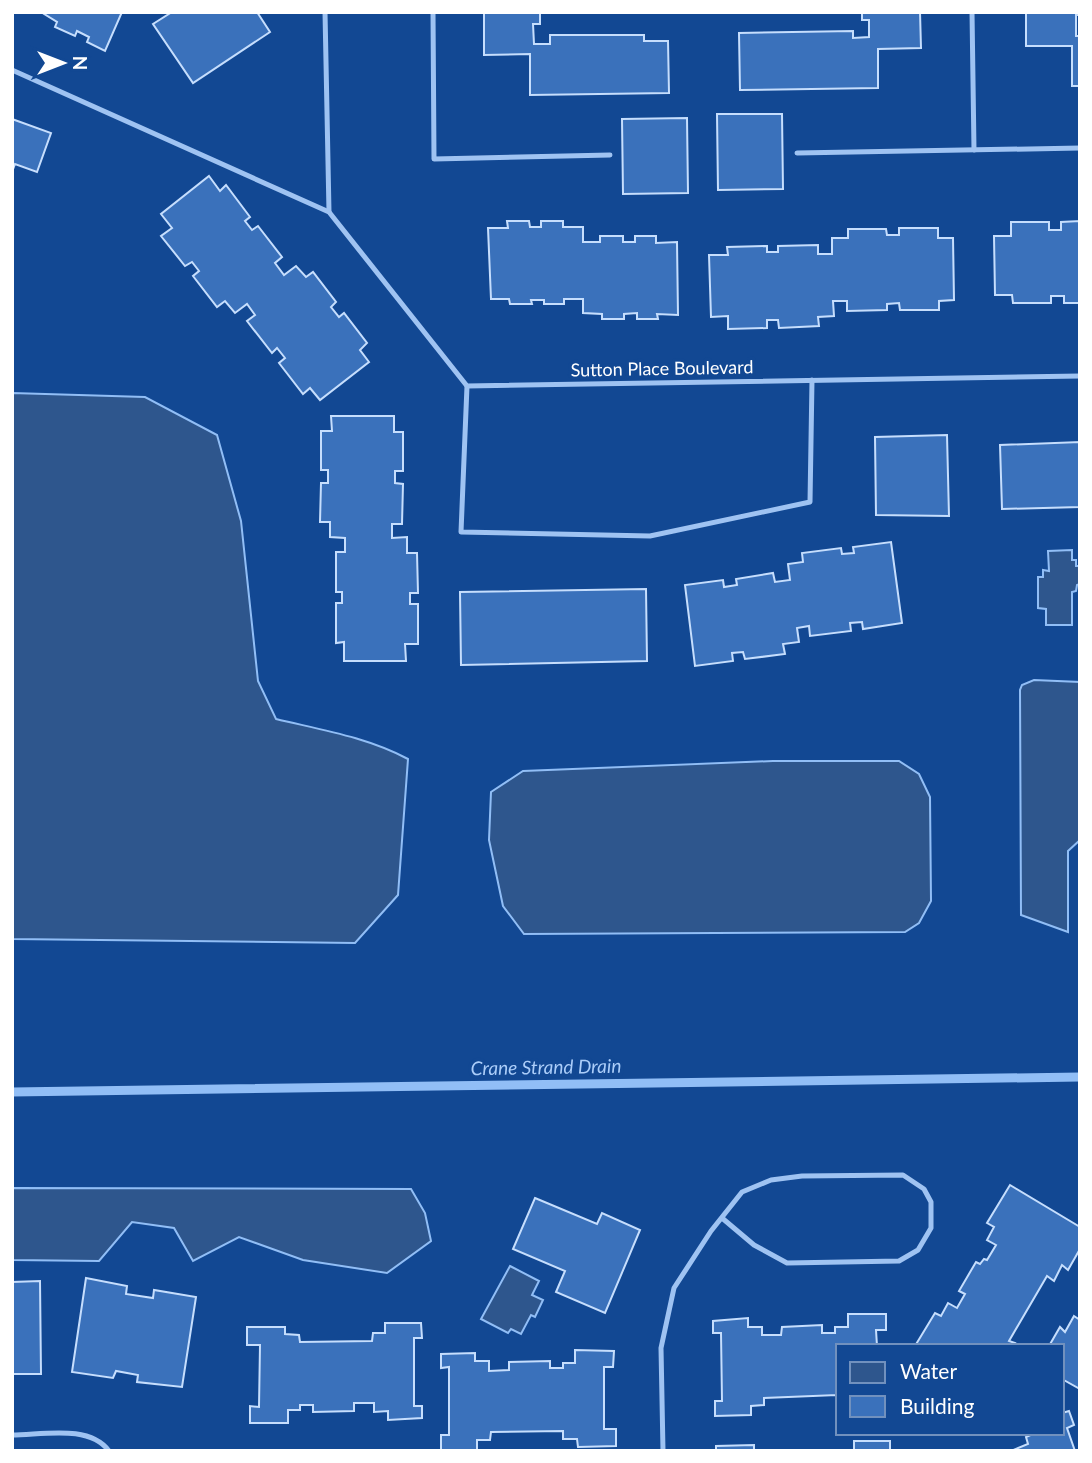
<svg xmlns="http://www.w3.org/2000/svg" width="1092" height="1463" font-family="Lato,sans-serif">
	<rect width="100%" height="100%" fill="#124893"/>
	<g fill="#2e568d" stroke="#91bef6" stroke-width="2">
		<path d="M 12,393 L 145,397 L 217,435 L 241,521 L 258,681 L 276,719 C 322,730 366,737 408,759 L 398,895 L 355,943 L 12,939 Z"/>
		<polygon points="1072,550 1072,560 1076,560 1076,566 1080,566 1080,584 1077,585 1076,591 1072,592 1072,625 1046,625 1046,609 1038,608 1038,577 1043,577 1043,570 1049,571 1048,551"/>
		<polygon points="1034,680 1080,682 1080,840 1068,851 1068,932 1021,915 1020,690 1022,685"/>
		<polygon points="773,761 899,761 919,774 930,797 931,901 919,923 905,932 524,934 503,906 489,840 491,792 523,771"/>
		<polygon points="12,1188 411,1189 425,1213 431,1241 387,1273 303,1260 239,1237 193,1261 174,1228 132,1222 99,1261 12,1260"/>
		<polygon points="510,1266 539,1281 532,1295 543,1300 535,1317 531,1315 521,1334 511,1329 508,1333 481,1319"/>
	</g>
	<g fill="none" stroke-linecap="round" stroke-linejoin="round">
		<polyline stroke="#91bef6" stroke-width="9" points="12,1092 1080,1077"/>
	</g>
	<g fill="#3a71bb" stroke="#c6defd" stroke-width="2">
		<polygon points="41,12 122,12 105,51 87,42 89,37 77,31 75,36 55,27 57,22"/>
		<polygon points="172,12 257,12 270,32 193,83 153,24"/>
		<polygon points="484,12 540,12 540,24 533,24 534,44 550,44 550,35 644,35 644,41 668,41 669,93 530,95 530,54 484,55"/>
		<polygon points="862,12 920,12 921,48 878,49 878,88 740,90 739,33 853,31 853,38 869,37 869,20 862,20"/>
		<polygon points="1026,12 1080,12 1080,15 1076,15 1076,36 1080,36 1080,86 1072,86 1072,46 1026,46"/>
		<polygon points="717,114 782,114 783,189 718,190"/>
		<polygon points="687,118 688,193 623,194 622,119"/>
		<polygon points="12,119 51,133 37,172 15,164 12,172"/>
		<polygon points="209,176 220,191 226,185 250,217 245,221 252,230 258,226 282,257 275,263 284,275 296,266 306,277 313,272 336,302 331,307 339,317 344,313 367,343 360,350 369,362 320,400 310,388 303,394 279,363 285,358 277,348 272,353 247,321 255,315 247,304 235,313 225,301 217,307 193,276 199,271 192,262 185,266 161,236 172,228 161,214"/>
		<polygon points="507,221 529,221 530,227 541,227 541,221 563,221 563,227 583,227 583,242 600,242 600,236 623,236 623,242 635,242 635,236 656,236 656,243 677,242 678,315 657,314 658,319 637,319 637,313 624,314 624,319 602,319 602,314 583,313 583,299 564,299 564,304 544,304 544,300 531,300 532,304 510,304 509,299 491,299 488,228 508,228"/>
		<polygon points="1080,221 1080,303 1064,303 1064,296 1051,296 1051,303 1013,303 1012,295 995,295 994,236 1011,236 1011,222 1049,222 1049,230 1061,230 1061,222"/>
		<polygon points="899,228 938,228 938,238 953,238 954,300 939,301 939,310 900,310 899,303 887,304 887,310 847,311 847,301 833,301 834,316 818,317 819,326 779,328 778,320 767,320 767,328 728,329 728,316 711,317 709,255 728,255 727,247 767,246 767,252 778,252 778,246 818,245 818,254 832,254 832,238 848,238 848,229 886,229 887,235 899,235"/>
		<polygon points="331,416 394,416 394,432 403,432 403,471 395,471 395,483 403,484 402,524 392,524 392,538 407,537 407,553 417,553 418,593 410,593 410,604 418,604 418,644 405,644 406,661 344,661 344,642 336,643 336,603 342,603 342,592 336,592 336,552 345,552 345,538 330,537 330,522 320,522 321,483 328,483 328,470 321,470 321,431 332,431"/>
		<polygon points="947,435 949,516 876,515 875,437"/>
		<polygon points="1080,442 1080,507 1002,509 1000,445"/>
		<polygon points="891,542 902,623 863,629 862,622 850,623 851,631 810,636 809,626 797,628 799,642 783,644 785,654 745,659 743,652 732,653 733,661 695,666 685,585 723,580 724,587 737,585 736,579 773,573 775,582 790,580 788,564 803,562 802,553 841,548 842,554 854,553 853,547"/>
		<polygon points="646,589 647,661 461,665 460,592"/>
		<polygon points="1010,1185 1080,1227 1080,1249 1068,1270 1062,1265 1054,1281 1047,1276 1009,1341 1015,1343 1013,1346 915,1346 935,1313 941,1316 948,1303 957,1308 965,1294 959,1291 976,1262 980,1264 984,1259 987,1260 996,1245 987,1240 994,1227 987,1223"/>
		<polygon points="535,1198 597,1224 602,1213 640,1230 605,1313 556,1292 565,1271 513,1249"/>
		<polygon points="86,1278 127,1286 126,1294 153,1298 154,1290 196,1297 182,1387 137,1382 138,1375 116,1371 113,1378 72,1372"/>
		<polygon points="40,1281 41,1374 12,1374 12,1282"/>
		<polygon points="848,1314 886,1314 886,1330 876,1330 877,1346 838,1346 838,1403 837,1395 764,1398 764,1405 751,1406 751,1415 715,1416 715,1401 722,1401 721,1333 713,1333 713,1321 748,1318 748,1327 762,1327 762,1335 781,1335 782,1327 822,1325 822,1333 835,1333 835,1327 848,1327"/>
		<polygon points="1074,1316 1080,1320 1080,1389 1062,1379 1062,1346 1049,1346 1060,1327 1065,1332"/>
		<polygon points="385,1323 421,1323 422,1338 414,1338 414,1406 422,1406 422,1418 388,1420 388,1411 374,1412 374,1403 354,1403 354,1411 313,1412 313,1405 300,1405 300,1410 288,1410 288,1423 250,1423 250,1406 259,1407 260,1345 247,1345 247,1327 285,1327 285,1334 299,1335 300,1342 372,1341 373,1333 385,1333"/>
		<polygon points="575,1350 614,1351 613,1367 604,1367 604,1429 616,1429 616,1446 578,1447 577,1439 563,1439 563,1431 491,1432 490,1440 477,1440 477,1450 441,1450 441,1435 449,1435 449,1367 441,1368 441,1354 475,1353 475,1361 489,1361 489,1371 509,1370 509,1362 550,1361 550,1368 563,1368 563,1363 575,1363"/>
		<polygon points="1069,1411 1074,1425 1067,1428 1075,1451 1011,1451 1028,1444 1026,1437 1035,1433 1062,1433 1062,1413"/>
		<polygon points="854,1441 890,1441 890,1451 842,1451 854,1450"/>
		<polygon points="754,1445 754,1451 716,1451 716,1446"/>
	</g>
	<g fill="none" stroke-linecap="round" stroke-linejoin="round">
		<g stroke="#9fc3f2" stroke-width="5">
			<polyline points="325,12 329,212"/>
			<polyline points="433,12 434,159 610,155"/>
			<polyline points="972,12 974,150"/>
			<polyline points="12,70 329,212 467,386 1080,376"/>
			<polyline points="797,153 1080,148"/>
			<polyline points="467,386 461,532 650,536 810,502 812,380"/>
			<path d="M 12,1435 C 42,1435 89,1424 109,1451"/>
			<polyline points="663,1451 661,1348 674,1288 711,1231 742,1192 771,1180 802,1176 903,1175 924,1189 931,1202 931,1228 918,1250 899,1261 787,1263 754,1245 722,1218"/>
		</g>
	</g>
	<g text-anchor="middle" stroke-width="7" stroke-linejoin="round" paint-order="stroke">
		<g font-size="18" fill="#fff" stroke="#124893">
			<text transform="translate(662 369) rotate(-1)" y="6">Sutton Place Boulevard</text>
		</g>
		<g font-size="19" font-style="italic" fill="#abcdf9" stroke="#124893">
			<text transform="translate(546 1067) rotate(-1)" y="7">Crane Strand Drain</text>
		</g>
	</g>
	<rect width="1092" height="1463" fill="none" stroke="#ffffff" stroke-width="28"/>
	<rect x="836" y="1344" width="228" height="91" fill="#124893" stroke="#7191be" stroke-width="2"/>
	<rect x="850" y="1362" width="35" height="21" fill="#2e568d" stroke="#7191be" stroke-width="2"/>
	<text x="900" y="1379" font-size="21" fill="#ffffff">Water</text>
	<rect x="850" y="1396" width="35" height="21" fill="#3a71bb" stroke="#7191be" stroke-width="2"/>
	<text x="900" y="1414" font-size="21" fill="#ffffff">Building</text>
	<g transform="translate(63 63) rotate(90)" stroke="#124893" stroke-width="5" paint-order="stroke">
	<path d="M0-5L12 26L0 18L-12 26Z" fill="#ffffff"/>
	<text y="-10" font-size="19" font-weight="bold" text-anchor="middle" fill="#ffffff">N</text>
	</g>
</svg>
